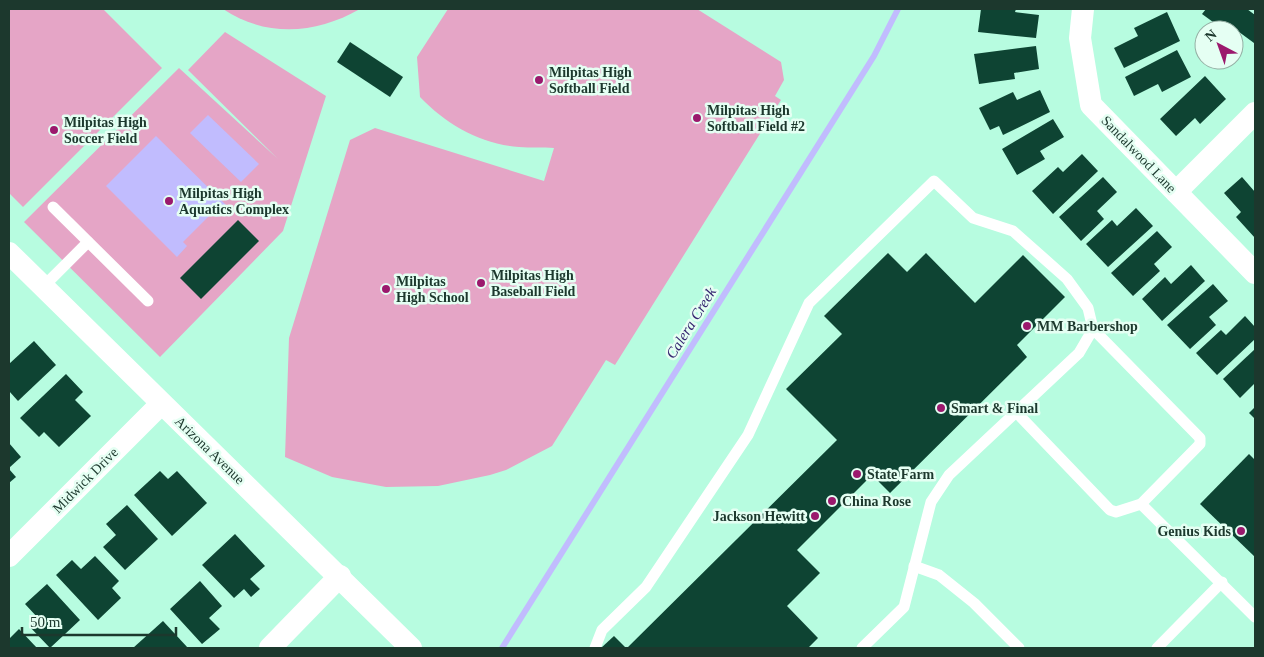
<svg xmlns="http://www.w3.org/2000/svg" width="1264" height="657" font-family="'Times New Roman',serif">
	<rect width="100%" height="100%" fill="#b7fce0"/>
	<g fill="#e5a5c6">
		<polygon points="9,9 103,9 162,68 23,207 9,193"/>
		<path d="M 223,9 L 360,9 C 316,34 267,38 223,9 Z"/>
		<path d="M 448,9 L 697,9 L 781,62 L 784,80 L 775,96 L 781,100 L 615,365 L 606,360 L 552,446 L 506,470 L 490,475 L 438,486 L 386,487 L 332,477 L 285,457 L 289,338 L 350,140 L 375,128 L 544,181 L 554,148 C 543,147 531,148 519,147 C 480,144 447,125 420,97 L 417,57 Z"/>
		<polygon points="225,32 326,96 283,231 160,357 24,222 179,68 278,159 188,70"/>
	</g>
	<g fill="#c1bcfe">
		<polygon points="208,115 259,164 241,182 190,133"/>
		<polygon points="156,136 227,206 217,217 212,213 183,242 187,246 177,257 106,186"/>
	</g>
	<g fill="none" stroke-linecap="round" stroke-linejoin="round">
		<polyline stroke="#c1bcfe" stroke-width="6" points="502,648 874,56 898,9"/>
	</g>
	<g fill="#0e4433">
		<polygon points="981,9 1016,9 1015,12 1039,15 1036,38 978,32"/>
		<polygon points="1206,9 1247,9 1255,15 1255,42 1254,43 1235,29 1224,30 1202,14"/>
		<polygon points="1167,12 1180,41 1124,68 1114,48 1138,36 1134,28"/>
		<polygon points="350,42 403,77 390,97 337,62"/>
		<polygon points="1036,46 1039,69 1014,73 1015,79 979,84 974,54"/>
		<polygon points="1177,50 1191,77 1162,92 1158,84 1134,96 1125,77"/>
		<polygon points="1205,76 1226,99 1200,124 1195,118 1176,136 1160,119"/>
		<polygon points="1040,90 1050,112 1003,135 999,126 990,130 979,108 1013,92 1017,100"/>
		<polygon points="1053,119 1064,137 1040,151 1045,159 1017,175 1002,149"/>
		<polygon points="1082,154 1098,171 1053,214 1032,191 1058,167 1063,172"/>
		<polygon points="1103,177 1117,192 1097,211 1104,219 1081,241 1059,217"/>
		<polygon points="1242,177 1255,192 1255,238 1236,217 1241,212 1224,193"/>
		<polygon points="1136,208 1153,226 1108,267 1086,244 1112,220 1117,226"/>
		<polygon points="238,220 259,241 201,299 180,278"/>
		<polygon points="1157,231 1172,247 1154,264 1160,271 1133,296 1111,273"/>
		<polygon points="888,253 907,272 926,253 975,303 1023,255 1065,297 1017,345 1027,357 890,493 872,475 797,550 820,573 787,606 818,638 808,648 627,648 837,440 786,389 842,334 824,316"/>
		<polygon points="1191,265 1205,281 1162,321 1142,299 1165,277 1171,284"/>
		<polygon points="1213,284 1228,301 1209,317 1216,325 1190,349 1167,325"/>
		<polygon points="1245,316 1255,327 1255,339 1217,375 1196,353 1221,330 1226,335"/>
		<polygon points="34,341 56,365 18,401 9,391 9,364"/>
		<polygon points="1255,349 1255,383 1240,398 1223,379"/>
		<polygon points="66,374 83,392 75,400 91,416 59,447 44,432 39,437 20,418"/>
		<polygon points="1255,407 1255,419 1249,413"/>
		<polygon points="9,443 21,457 9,468"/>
		<polygon points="1249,454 1255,460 1255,557 1200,504"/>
		<polygon points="9,469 16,477 9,483"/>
		<polygon points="160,471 168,479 177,471 207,503 172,536 134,495"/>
		<polygon points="127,505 158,539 125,570 103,547 116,535 106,524"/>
		<polygon points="235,534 265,566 250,579 260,589 251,597 244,589 234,598 202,565"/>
		<polygon points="95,556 119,581 112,588 121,598 98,620 56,575 72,560 81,569"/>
		<polygon points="200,581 222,606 209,618 220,629 202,644 170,609"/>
		<polygon points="47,584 80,620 50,648 29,626 38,618 25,604"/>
		<polygon points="163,621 188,648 133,648"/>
		<polygon points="19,629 37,648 9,648 9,639"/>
		<polygon points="614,636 626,648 601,648"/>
	</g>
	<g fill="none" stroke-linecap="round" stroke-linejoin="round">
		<g stroke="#fff" stroke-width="11">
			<polyline points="53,207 148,301"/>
			<polyline points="43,287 88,242"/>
			<polyline points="1141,504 1255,617"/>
			<polyline points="914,566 939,575 974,603 1019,648"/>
			<polyline points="595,648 602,630 646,587 748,435 809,303 934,181 973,218 1013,231 1067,279 1088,308 1093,329 1200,438 1200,444 1141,504 1116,512 1110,510 1016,412"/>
			<polyline points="862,648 904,607 931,502 949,475 1079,353 1093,329"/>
			<polyline points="1157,648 1222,582"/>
		</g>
		<g stroke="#fff" stroke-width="22">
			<polyline points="1083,9 1080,38 1091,105 1255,273"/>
			<polyline points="1176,192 1255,113"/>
			<polyline points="9,253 411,648"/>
			<polyline points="9,556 161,404"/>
			<polyline points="270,648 340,576"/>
		</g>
	</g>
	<g fill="#9b196d" stroke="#e5fff3" stroke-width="2">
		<circle cx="539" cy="80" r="5"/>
		<circle cx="697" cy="118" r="5"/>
		<circle cx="54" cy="130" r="5"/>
		<circle cx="169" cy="201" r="5"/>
		<circle cx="481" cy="283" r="5"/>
		<circle cx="386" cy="289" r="5"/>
		<circle cx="1027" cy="326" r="5"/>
		<circle cx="941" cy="408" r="5"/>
		<circle cx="857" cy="474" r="5"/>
		<circle cx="832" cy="501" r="5"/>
		<circle cx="815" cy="516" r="5"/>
		<circle cx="1241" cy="531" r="5"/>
	</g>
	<g text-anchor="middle" stroke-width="5" stroke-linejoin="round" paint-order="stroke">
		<g font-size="14" font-weight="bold" fill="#1c382d" stroke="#e5fff3" text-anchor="start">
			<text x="549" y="77">Milpitas High<tspan x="549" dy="16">Softball Field</tspan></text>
			<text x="707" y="115">Milpitas High<tspan x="707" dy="16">Softball Field #2</tspan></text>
			<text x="64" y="127">Milpitas High<tspan x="64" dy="16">Soccer Field</tspan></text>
			<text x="179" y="198">Milpitas High<tspan x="179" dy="16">Aquatics Complex</tspan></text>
			<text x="491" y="280">Milpitas High<tspan x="491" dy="16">Baseball Field</tspan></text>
			<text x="396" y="286">Milpitas<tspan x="396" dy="16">High School</tspan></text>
			<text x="1037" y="331">MM Barbershop</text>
			<text x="951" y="413">Smart &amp; Final</text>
			<text x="867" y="479">State Farm</text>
			<text x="842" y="506">China Rose</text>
			<text x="805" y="521" text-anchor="end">Jackson Hewitt</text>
			<text x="1231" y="536" text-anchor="end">Genius Kids</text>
		</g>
		<g font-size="14" fill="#1c382d" stroke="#e5fff3">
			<text transform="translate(1139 154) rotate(46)" y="5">Sandalwood Lane</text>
			<text transform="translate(210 450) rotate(44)" y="5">Arizona Avenue</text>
			<text transform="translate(85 480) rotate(-45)" y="5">Midwick Drive</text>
		</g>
		<g font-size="15" font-style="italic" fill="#362771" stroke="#e5fff3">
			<text transform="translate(691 323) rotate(-58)" y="5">Calera Creek</text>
		</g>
	</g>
	<rect width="1264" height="657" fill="none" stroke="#1c382d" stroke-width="20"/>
	<g transform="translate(1219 45) rotate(319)"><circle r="24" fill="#e5fff3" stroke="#95afa4"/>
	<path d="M0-4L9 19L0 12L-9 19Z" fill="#9b196d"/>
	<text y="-8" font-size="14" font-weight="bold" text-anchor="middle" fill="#1c382d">N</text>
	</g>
	<path d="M22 627v8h154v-8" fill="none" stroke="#1c382d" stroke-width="2.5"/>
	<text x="30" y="627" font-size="15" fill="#1c382d" stroke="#e5fff3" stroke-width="4" paint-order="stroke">50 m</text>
</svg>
